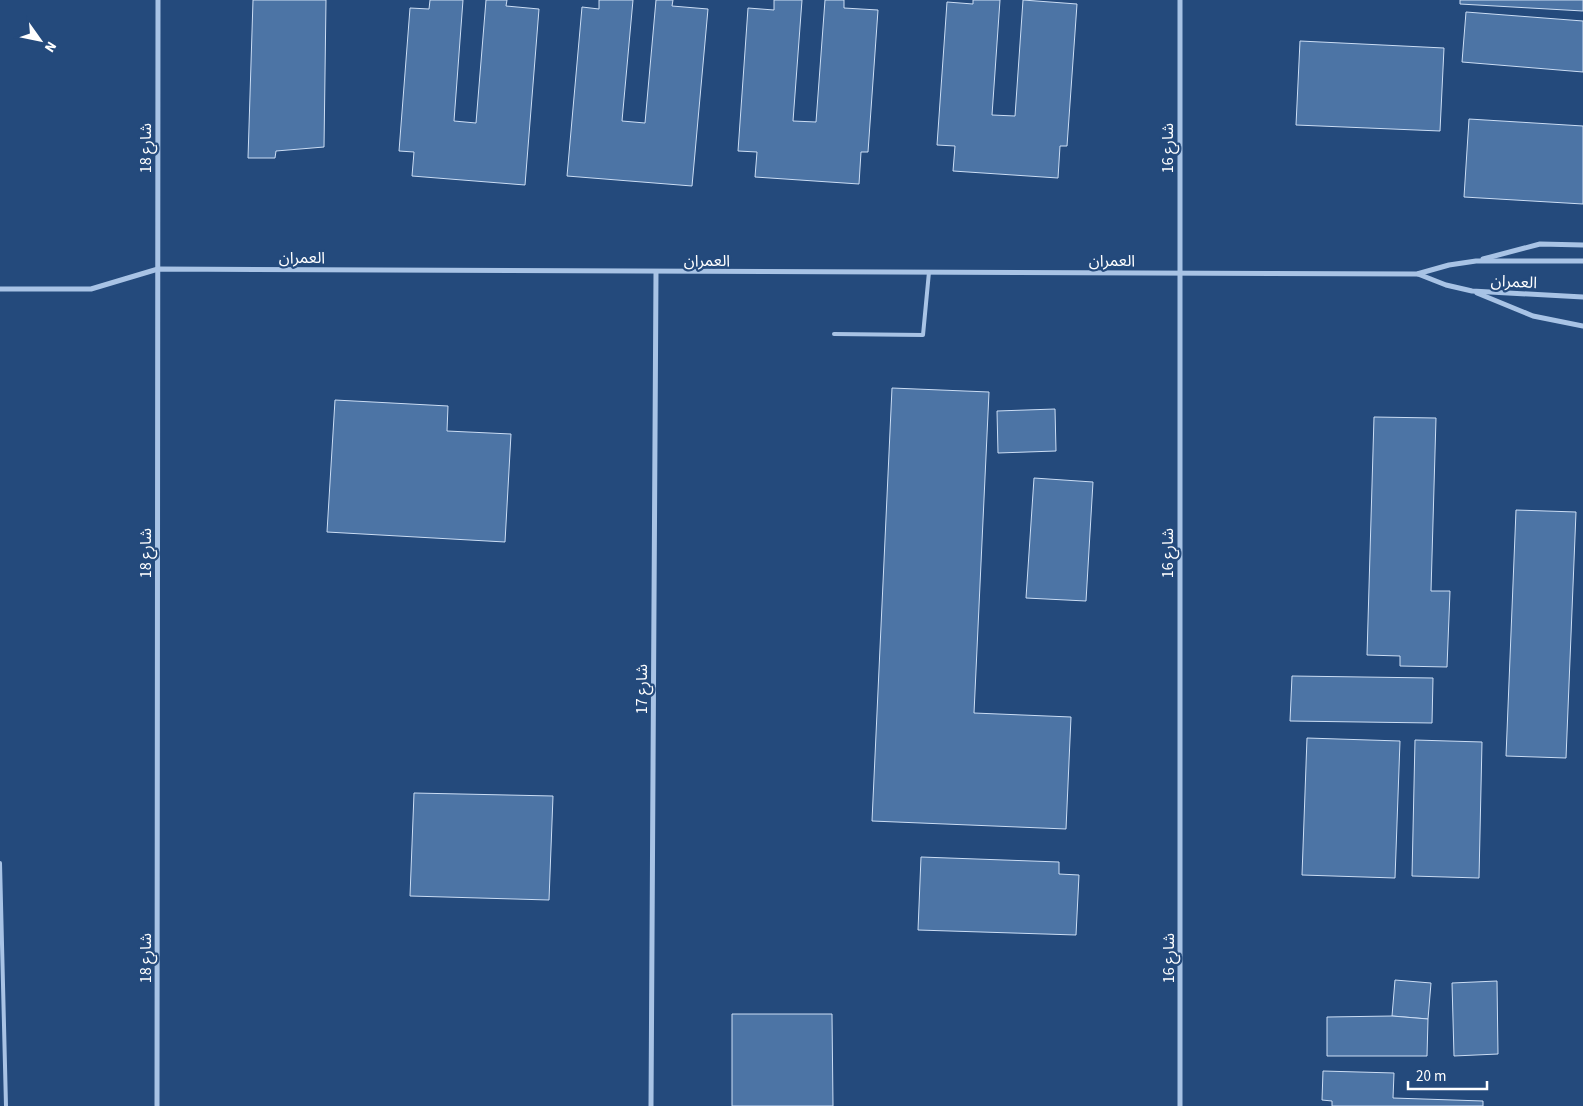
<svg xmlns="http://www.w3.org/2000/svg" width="1583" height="1106" font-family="'Source Sans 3','Noto Sans Arabic',sans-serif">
	<rect width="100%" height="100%" fill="#244a7c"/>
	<g fill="#4c74a5" stroke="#cbddf4">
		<polygon points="253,0 326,0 324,147 276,151 275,158 248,158"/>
		<polygon points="430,0 463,0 454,121 476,123 486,0 507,0 506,6 539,9 525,185 412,176 414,152 399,151 410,8 429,9"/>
		<polygon points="599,0 633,0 622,121 645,123 656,0 673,0 672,6 708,9 692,186 567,176 582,7 599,9"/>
		<polygon points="774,0 802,0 793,121 816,122 825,0 844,0 844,8 878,10 868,152 861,152 859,184 755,177 757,152 738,151 748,8 774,10"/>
		<polygon points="973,0 1000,0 992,115 1015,116 1023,0 1077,4 1067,146 1060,146 1058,178 953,171 955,146 937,145 947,2 973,4"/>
		<polygon points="1460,0 1583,0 1583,11 1460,4"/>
		<polygon points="1466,12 1583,21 1583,72 1462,62"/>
		<polygon points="1300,41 1444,48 1440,131 1296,125"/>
		<polygon points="1469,119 1583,126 1583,204 1464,197"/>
		<polygon points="892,388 989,392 974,713 1071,717 1066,829 872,821"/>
		<polygon points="335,400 448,406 447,431 511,434 505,542 327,532"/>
		<polygon points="1055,409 1056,451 998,453 997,411"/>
		<polygon points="1374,417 1436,418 1431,591 1450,591 1447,667 1400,666 1400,656 1367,655"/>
		<polygon points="1034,478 1093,482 1086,601 1026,598"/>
		<polygon points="1516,510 1576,512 1566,758 1506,756"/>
		<polygon points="1292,676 1433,678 1432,723 1290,721"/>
		<polygon points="1307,738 1400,741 1395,878 1302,875"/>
		<polygon points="1415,740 1482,742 1479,878 1412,876"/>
		<polygon points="414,793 553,796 549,900 410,896"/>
		<polygon points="921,857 1059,862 1059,874 1079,875 1076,935 918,930"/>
		<polygon points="1395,980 1431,983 1428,1019 1392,1016"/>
		<polygon points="1497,981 1498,1054 1454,1056 1452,983"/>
		<polygon points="732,1014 832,1014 833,1106 732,1106"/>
		<polygon points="1392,1016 1428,1019 1427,1056 1327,1056 1327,1017"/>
		<polygon points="1323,1071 1394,1073 1393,1098 1483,1101 1483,1106 1332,1106 1332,1101 1322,1100"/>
	</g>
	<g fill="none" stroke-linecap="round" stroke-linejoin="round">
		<g stroke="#a8c3e5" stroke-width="4">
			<polyline points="834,334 923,335 929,272"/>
			<polyline points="0,863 6,1106"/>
		</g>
		<g stroke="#a8c3e5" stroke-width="5">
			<polyline points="1180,0 1180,1106"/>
			<polyline points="1483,259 1540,244 1583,245"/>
			<polyline points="1418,274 1446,285 1472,291 1583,297"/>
			<polyline points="0,289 91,289 158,269 1417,274 1449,265 1476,261 1583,261"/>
			<polyline points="1477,293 1533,316 1583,326"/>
			<polyline points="157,1106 158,0"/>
			<polyline points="651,1106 656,272"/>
		</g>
	</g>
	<g text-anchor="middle" stroke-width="4.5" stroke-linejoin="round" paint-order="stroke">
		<g font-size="16" fill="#fff" stroke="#244a7c">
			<text transform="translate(145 148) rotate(-90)" y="6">شارع 18</text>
			<text transform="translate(1167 148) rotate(-90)" y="6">شارع 16</text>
			<text x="302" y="263">العمران</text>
			<text x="707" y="266">العمران</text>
			<text x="1112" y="266">العمران</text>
			<text transform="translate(1514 281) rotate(3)" y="6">العمران</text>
			<text transform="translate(145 553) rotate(-90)" y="6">شارع 18</text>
			<text transform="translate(1167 553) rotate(-90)" y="6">شارع 16</text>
			<text transform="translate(641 689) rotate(-90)" y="6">شارع 17</text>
			<text transform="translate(145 958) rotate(-90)" y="6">شارع 18</text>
			<text transform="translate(1168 958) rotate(-90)" y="6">شارع 16</text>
		</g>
	</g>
	<g transform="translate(40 40) rotate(123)" stroke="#244a7c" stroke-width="4" paint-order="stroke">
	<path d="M0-4L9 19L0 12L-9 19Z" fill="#ffffff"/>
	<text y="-8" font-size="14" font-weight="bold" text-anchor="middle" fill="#ffffff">N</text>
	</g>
	<path d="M1408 1081v8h79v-8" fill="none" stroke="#ffffff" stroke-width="2.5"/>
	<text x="1416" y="1081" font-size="15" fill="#ffffff" stroke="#244a7c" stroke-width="4" paint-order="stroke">20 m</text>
</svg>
